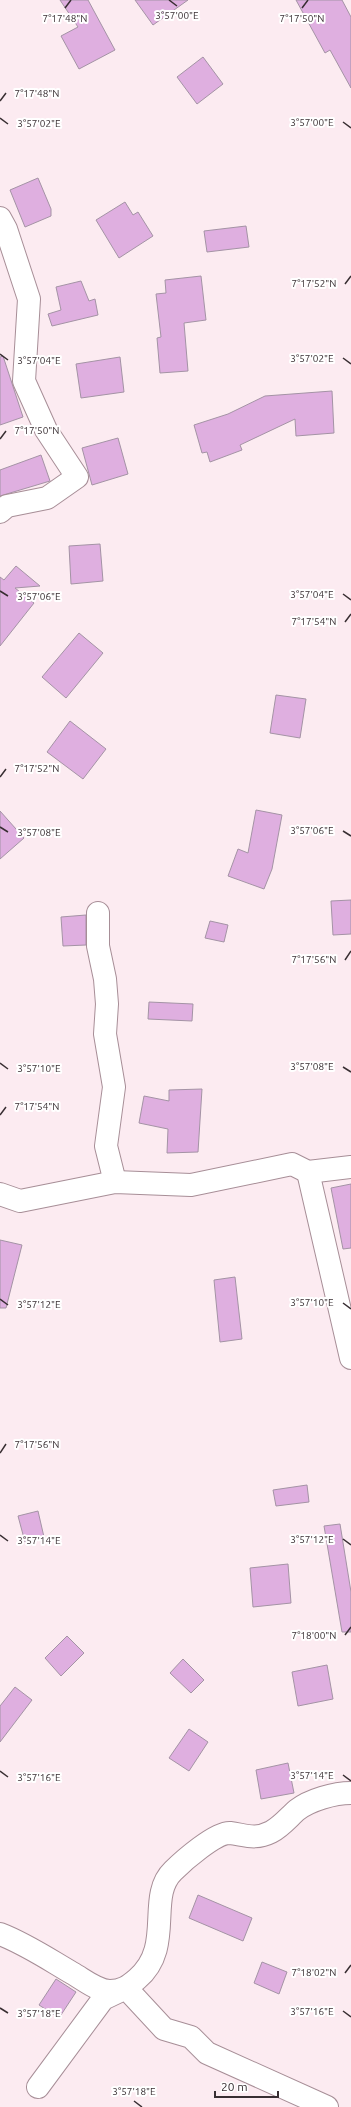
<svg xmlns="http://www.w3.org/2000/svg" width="351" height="2107" font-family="Ubuntu,sans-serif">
	<rect width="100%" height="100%" fill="#fcebf1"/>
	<g fill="#dfafe0" stroke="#a493a5">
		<polygon points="60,0 88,0 115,50 79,69 61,36 78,27"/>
		<polygon points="135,0 188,0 153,25"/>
		<polygon points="296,0 342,0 351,17 351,88 330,50 325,53"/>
		<polygon points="203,57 223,84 197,104 177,77"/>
		<polygon points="38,178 51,209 51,216 25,227 10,190"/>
		<polygon points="125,202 133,215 138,212 153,236 119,258 96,220"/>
		<polygon points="246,226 249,247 207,252 204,231"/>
		<polygon points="201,276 206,320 184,323 188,371 160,373 157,338 161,337 156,294 166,293 165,280"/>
		<polygon points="81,281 89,301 95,299 98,315 52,326 48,314 61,310 56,287"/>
		<polygon points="3,356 23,417 0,425 0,357"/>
		<polygon points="120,357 124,392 81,398 76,364"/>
		<polygon points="332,391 334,433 296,436 295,419 240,445 242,450 210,462 207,452 202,453 194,425 228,414 265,396"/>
		<polygon points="118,438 128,474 92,485 82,448"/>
		<polygon points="41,455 50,481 0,496 0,470"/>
		<polygon points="100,544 103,581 71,584 69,546"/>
		<polygon points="16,566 40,586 15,588 34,603 0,646 0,577 4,580"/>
		<polygon points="79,633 103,653 66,698 42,677"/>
		<polygon points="276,695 306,699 300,738 270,733"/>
		<polygon points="70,721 106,749 83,779 47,752"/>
		<polygon points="256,810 282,815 272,869 264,889 228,876 238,849 248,853"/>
		<polygon points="0,811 24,838 0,859"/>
		<polygon points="351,900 351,934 333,935 331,901"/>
		<polygon points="86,915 86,945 63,946 61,917"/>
		<polygon points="210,921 228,925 224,942 205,938"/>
		<polygon points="149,1002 193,1004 192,1021 148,1019"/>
		<polygon points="202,1089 198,1152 167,1153 168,1129 139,1123 144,1096 169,1101 169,1090"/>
		<polygon points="351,1184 351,1248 343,1249 331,1188"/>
		<polygon points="0,1240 22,1245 6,1308 0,1308"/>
		<polygon points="235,1277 242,1339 220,1342 214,1280"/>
		<polygon points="307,1485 309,1502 276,1506 273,1490"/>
		<polygon points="38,1511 44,1537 25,1542 18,1516"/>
		<polygon points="340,1524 351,1592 351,1632 342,1632 324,1526"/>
		<polygon points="288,1564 291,1603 253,1607 250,1568"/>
		<polygon points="67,1636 84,1653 61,1676 45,1658"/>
		<polygon points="183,1659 204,1680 191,1693 170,1673"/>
		<polygon points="327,1665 333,1699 298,1706 292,1672"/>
		<polygon points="15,1687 32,1700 0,1742 0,1706"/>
		<polygon points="189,1729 208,1742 189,1771 169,1758"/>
		<polygon points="288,1763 294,1793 261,1799 256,1770"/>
		<polygon points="198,1895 252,1918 243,1941 189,1918"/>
		<polygon points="262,1962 287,1972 279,1994 254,1983"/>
		<polygon points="56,1979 76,1992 59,2018 39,2005"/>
	</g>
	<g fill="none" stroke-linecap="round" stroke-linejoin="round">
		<defs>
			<g id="minor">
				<polyline points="0,218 6,229 29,299 24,381 46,430 77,477 47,498 7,506 0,512"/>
				<polyline points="98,913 98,946 105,979 107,1004 105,1034 114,1087 106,1146 115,1182"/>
				<polyline points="308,1172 351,1358"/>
				<polyline points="0,1194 20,1201 115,1182 191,1185 292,1164 308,1172 351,1167"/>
				<path d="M 0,1934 C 26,1944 48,1959 72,1973 C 83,1979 97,1991 110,1991 C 122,1991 129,1986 137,1979 C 175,1947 146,1897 173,1871 C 183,1861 216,1832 230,1833 C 246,1835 255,1840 271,1832 C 281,1827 289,1817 297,1810 C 310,1800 334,1793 351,1793"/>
				<polyline points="38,2087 103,1999 126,1988 164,2029 191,2037 207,2053 327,2107"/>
			</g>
		</defs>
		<use href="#minor" stroke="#a78e97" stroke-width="24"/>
		<use href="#minor" stroke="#fff" stroke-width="22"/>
	</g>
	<path fill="none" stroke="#382e32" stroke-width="1.5" d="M 169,0 L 177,6M 65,8 L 71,0M 302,8 L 308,0M 0,101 L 6,93M 0,118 L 8,124M 343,122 L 351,128M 345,284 L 351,276M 0,354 L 8,360M 343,358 L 351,364M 0,439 L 6,431M 0,591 L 8,596M 343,594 L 351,600M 345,622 L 351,614M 0,777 L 6,769M 0,827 L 8,832M 343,831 L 351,836M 345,960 L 351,951M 0,1063 L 8,1069M 343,1067 L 351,1072M 0,1115 L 6,1107M 0,1299 L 8,1305M 343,1303 L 351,1309M 0,1453 L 6,1444M 0,1535 L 8,1541M 343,1539 L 351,1545M 345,1635 L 351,1627M 0,1771 L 8,1777M 343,1775 L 351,1781M 345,1973 L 351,1965M 0,2008 L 8,2013M 343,2011 L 351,2017M 134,2101 L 142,2107"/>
	<g font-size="10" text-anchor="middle" fill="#382e32" stroke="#fff" stroke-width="4" stroke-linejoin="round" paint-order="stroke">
		<text x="177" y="19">3°57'00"E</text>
		<text x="65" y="22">7°17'48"N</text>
		<text x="302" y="22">7°17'50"N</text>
		<text x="37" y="97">7°17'48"N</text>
		<text x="312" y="126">3°57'00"E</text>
		<text x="39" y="127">3°57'02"E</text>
		<text x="314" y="287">7°17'52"N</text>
		<text x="312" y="362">3°57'02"E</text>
		<text x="39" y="364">3°57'04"E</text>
		<text x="37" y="434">7°17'50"N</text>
		<text x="312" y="598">3°57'04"E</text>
		<text x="39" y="600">3°57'06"E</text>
		<text x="314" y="625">7°17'54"N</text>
		<text x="37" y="772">7°17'52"N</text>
		<text x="312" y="834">3°57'06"E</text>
		<text x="39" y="836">3°57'08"E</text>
		<text x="314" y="963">7°17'56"N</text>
		<text x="312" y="1070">3°57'08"E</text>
		<text x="39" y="1072">3°57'10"E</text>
		<text x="37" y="1110">7°17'54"N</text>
		<text x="312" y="1306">3°57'10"E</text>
		<text x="39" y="1308">3°57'12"E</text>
		<text x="37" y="1448">7°17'56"N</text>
		<text x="312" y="1543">3°57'12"E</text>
		<text x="39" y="1544">3°57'14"E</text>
		<text x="314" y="1639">7°18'00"N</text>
		<text x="312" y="1779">3°57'14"E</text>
		<text x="39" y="1781">3°57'16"E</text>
		<text x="314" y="1976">7°18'02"N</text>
		<text x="312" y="2015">3°57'16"E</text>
		<text x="39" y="2017">3°57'18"E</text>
		<text x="134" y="2095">3°57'18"E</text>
	</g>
	<path d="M215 2091v6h63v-6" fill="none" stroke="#382e32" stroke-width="2"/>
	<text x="221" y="2091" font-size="12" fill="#382e32" stroke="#ffffff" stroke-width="3" paint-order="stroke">20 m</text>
</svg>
